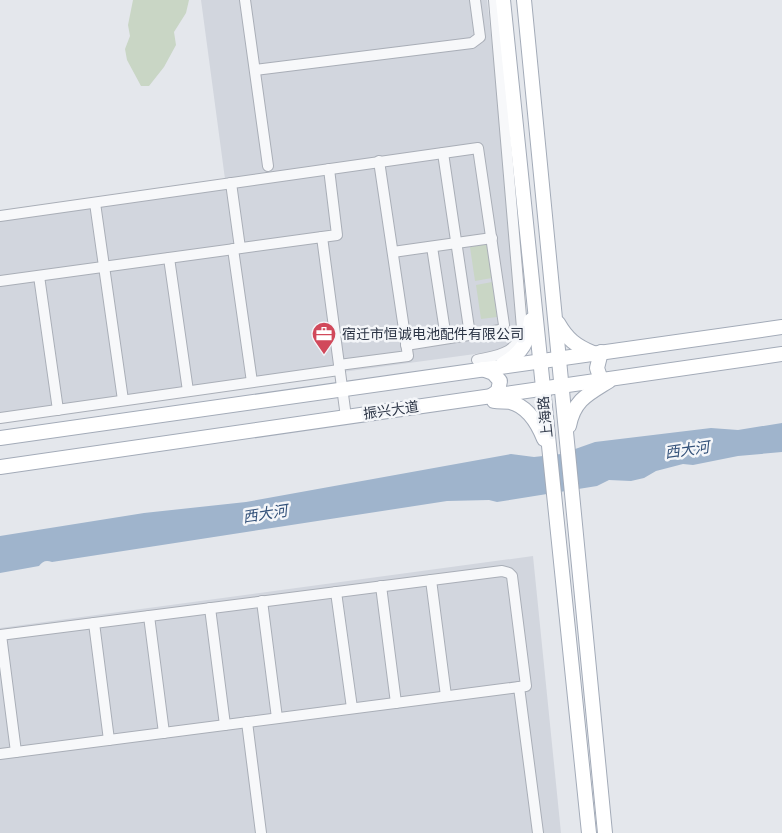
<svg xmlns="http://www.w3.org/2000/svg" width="782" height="833" font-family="'Sofia Sans Condensed','Noto Sans SC',sans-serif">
	<rect width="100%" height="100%" fill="#e4e7ec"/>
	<g fill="#d2d6de">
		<polygon points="201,0 487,0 503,139 520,348 350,371 0,423 0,211 225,179"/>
		<polygon points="533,556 561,833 0,833 0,628"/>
	</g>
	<g fill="#c9d6c5">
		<polygon points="133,0 189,0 186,13 174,32 176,45 164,67 149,86 141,86 127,60 125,49 130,36 128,25"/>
		<polygon points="487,244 492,278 475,281 470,247"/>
		<polygon points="492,282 497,317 481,319 476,285"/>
	</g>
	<path fill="#9fb4cc" d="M 782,423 L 782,452 L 738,456 L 693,465 L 683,464 L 656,471 L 644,478 L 631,481 L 609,480 L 597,486 L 497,502 L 489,500 L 447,501 L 52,562 C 46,560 43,561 39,566 L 0,573 L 0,536 L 144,513 L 246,502 L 511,454 L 534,457 L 561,454 L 595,442 L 711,428 L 738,430 Z"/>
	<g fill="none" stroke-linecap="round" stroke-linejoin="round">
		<defs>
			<g id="minor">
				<polyline points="245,0 268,166"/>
				<polyline points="255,70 472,43 480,37 475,0"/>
				<polyline points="443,153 470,335"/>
				<polyline points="231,183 240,248"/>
				<polyline points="95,203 123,400"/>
				<polyline points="0,216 478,148 504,325 503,328 500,330 406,345"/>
				<polyline points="322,237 337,235 329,169"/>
				<polyline points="432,247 446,338"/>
				<polyline points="233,249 252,382"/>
				<polyline points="393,252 492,238"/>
				<polyline points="169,258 188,391"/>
				<polyline points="39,276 58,410"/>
				<polyline points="0,281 322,237 346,417"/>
				<path d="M 477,360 C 499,355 518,354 522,328 L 494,0"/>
				<polyline points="339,365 408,356 379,161"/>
				<polyline points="0,418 339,370"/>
				<polyline points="431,580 446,696"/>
				<polyline points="381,586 396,703"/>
				<polyline points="336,592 352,708"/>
				<polyline points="262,601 277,718"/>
				<polyline points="210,608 225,725"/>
				<polyline points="149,616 164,733"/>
				<polyline points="94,623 109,740"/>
				<polyline points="0,635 502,571 509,573 512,576 526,686 519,687"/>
				<polyline points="1,635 16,752"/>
				<polyline points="247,722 261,833"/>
				<polyline points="0,754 519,687 538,833"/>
			</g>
			<g id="major">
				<polyline points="503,0 589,833"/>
				<polyline points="524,0 605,833"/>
				<path d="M 558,323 C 567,339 576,346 593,353"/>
				<polyline points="601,352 597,368 601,380"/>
				<path d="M 503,364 C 523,352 528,342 531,320"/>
				<polyline points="482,369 493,373 500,381 498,391 491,396"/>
				<path d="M 494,401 C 499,402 505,401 510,402 C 527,406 538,424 544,439"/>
				<path d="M 569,426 C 574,400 588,394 609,381"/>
				<polyline points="0,438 782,327"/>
				<polyline points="0,467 782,354"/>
			</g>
		</defs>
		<use href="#minor" stroke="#a9aeb7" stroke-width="12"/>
		<use href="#major" stroke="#a3abb8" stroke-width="16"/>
		<use href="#minor" stroke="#f7f8fa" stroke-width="10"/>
		<use href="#major" stroke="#fff" stroke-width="14"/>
	</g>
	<defs>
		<symbol id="office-pin" viewBox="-11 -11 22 30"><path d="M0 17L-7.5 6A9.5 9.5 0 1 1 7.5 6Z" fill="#d1495b" stroke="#f4f6f9"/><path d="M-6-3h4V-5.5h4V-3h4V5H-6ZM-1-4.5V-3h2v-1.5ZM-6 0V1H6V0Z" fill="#fff"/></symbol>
	</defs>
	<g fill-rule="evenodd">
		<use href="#office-pin" x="310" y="320" width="28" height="38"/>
	</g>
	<g text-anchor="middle" stroke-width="5" stroke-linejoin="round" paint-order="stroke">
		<g font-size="14" fill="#2b3445" stroke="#f4f6f9" text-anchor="start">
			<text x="342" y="339">宿迁市恒诚电池配件有限公司</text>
		</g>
		<g font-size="14" fill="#2b3445" stroke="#f4f6f9">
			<text transform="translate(391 410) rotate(-8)" y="5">振兴大道</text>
			<text transform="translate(545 417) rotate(-96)" y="5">上海路</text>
		</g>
		<g font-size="15" font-style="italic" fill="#34527a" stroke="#f4f6f9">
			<text transform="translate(687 450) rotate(-8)" y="5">西大河</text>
			<text transform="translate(265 514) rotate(-9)" y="5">西大河</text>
		</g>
	</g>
</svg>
